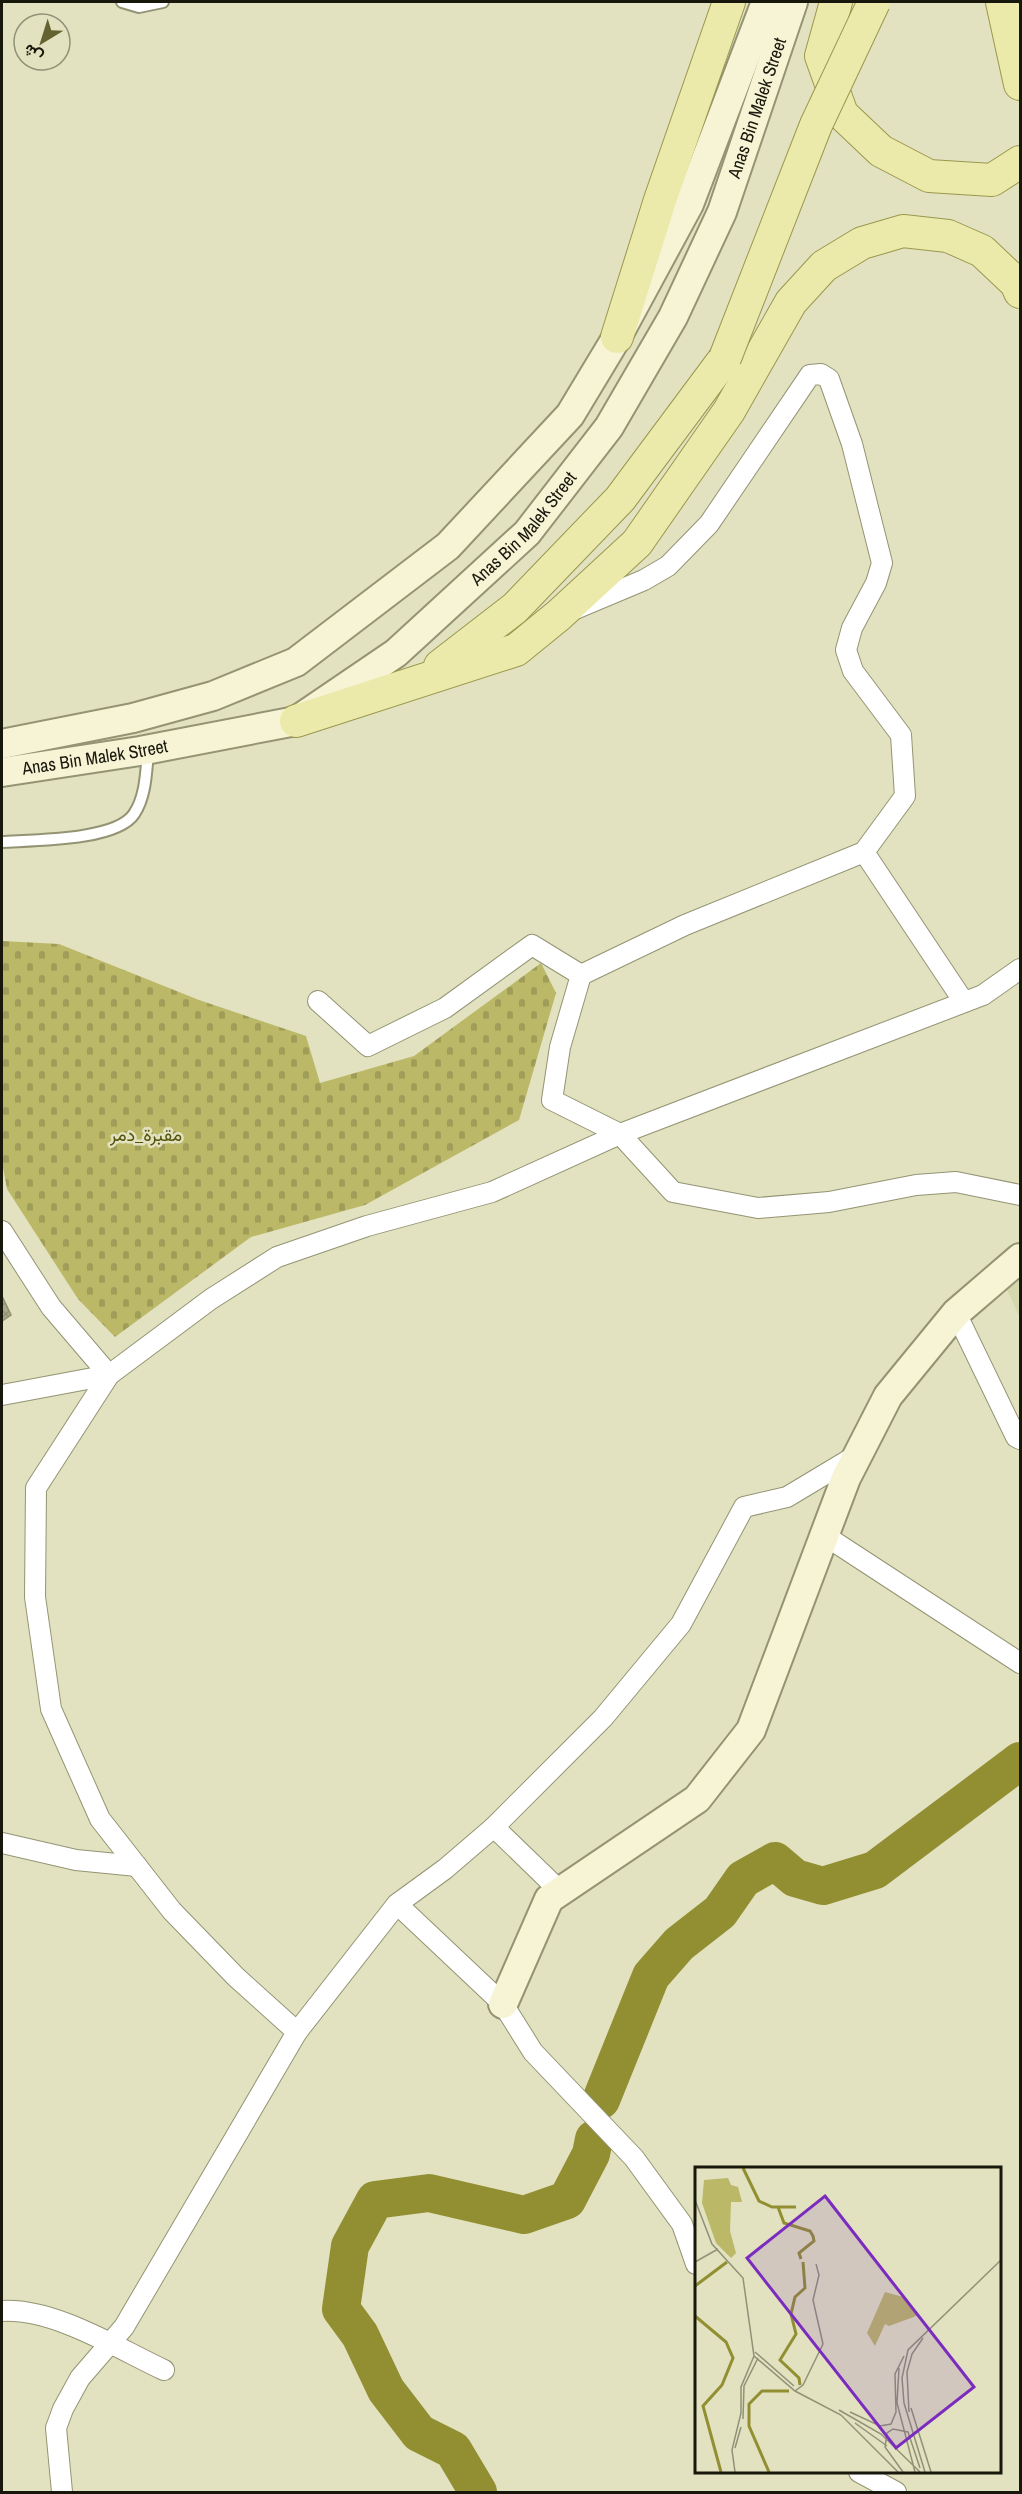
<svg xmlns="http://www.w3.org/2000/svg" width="1022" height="2494" font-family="'Archivo Narrow',Vazirmatn,sans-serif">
	<defs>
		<pattern id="cemetery-stones" width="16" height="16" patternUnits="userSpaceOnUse" patternTransform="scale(1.5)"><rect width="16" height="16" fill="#bbb867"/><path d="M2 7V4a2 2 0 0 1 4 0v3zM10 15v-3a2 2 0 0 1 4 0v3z" fill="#a09d58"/></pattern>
		<pattern id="building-cross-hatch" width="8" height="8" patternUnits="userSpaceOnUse" patternTransform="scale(1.5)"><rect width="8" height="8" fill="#abab8a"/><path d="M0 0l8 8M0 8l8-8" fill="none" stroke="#929276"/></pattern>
	</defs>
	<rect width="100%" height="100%" fill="#e2e2c0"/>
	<polygon fill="#d7d7ad" points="1020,1260 1020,1318 997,1268"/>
	<polygon fill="url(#cemetery-stones)" points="2,941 59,944 199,1000 306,1036 320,1083 414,1056 541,963 556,993 519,1120 365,1205 251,1237 115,1337 78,1299 7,1189 2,1162"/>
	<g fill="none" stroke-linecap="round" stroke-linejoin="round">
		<g stroke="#928f32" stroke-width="38">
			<polyline points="601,2100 651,1976 679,1944 720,1912 743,1879 775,1861 795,1878 823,1886 875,1870 1020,1761"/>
			<polyline points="478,2492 453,2450 419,2433 386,2390 360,2335 341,2309 350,2246 375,2200 429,2193 524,2215 567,2200 591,2154 594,2139"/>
		</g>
	</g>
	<polygon fill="url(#building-cross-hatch)" stroke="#8f8f6f" stroke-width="1.5" points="2,1296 11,1315 2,1321"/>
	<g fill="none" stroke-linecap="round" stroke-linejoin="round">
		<defs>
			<g id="lane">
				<polyline points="122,2 139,7 163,2"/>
				<path d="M 2,842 C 32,840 116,841 134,814 C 146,796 146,772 148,752"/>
			</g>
			<g id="street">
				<polyline points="575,609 644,580 668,566 709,524 810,375 821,374 829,379 852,444 882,563 876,583 852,628 846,650 853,671 901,735 905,796 864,852 964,1002"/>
				<polyline points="581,975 685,925 864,852"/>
				<polyline points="318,1001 368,1046 445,1008 532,945 581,975 560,1047 552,1100 620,1134 673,1192 758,1208 829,1202 916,1185 956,1182 1020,1195"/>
				<polyline points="2,1231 51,1307 109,1375 36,1488 35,1597 51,1709 100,1819 172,1911 236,1977 297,2032 397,1904 445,1869 494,1827 603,1718 681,1624 744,1507 787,1497 857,1455"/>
				<polyline points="956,1313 1016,1437 1020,1439"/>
				<polyline points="2,1395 109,1375 211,1299 277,1257 367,1226 492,1192 620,1134 983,995 1020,969"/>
				<polyline points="824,1535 1020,1663"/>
				<polyline points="494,1827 560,1891"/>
				<polyline points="2,1843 76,1860 137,1866"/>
				<polyline points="397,1904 503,2004 533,2052 634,2158 682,2224 696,2264"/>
				<path d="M 2,2311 C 54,2308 117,2348 164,2370"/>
				<polyline points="859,2472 896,2492"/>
				<polyline points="62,2492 56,2428 63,2409 80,2378 124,2327 297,2032"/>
			</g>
			<g id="secondary">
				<polyline points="2,744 133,718 213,696 296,662 448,546 570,415 617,337 689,204 766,2"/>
				<path id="s1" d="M 2,772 L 140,751 L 296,721 L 396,653 L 527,533 L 609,427 L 673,317 L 722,212 L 793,2"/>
				<polyline points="503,2004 549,1899 697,1799 751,1730 846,1478 888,1396 956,1313 1020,1258"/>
			</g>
			<g id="primary">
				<polyline points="836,2 821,56 842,114 881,151 929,176 992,180 1020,162"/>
				<polyline points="1002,2 1020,84"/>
				<polyline points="617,337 660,200 729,2"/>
				<polyline points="440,666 515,608 620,499 725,358"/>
				<polyline points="296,721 516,650 559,615 637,543 729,411 791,302 824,266 862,243 903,231 948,236 982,251 1016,283 1020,292"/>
			</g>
		</defs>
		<use href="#lane" stroke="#949474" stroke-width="14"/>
		<use href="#street" stroke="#949474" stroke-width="22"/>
		<use href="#secondary" stroke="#949474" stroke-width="32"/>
		<use href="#primary" stroke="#9a974e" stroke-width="34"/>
		<use href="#lane" stroke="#fff" stroke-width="10"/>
		<use href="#street" stroke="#fff" stroke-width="20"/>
		<use href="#secondary" stroke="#f6f4d5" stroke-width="28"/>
		<use href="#primary" stroke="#eceaaa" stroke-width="32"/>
		<defs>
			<polyline id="primary-bridge" points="725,358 816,125 874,2"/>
		</defs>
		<use href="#primary-bridge" stroke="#9a974e" stroke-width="34" stroke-linecap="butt"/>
		<use href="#primary-bridge" stroke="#eceaaa" stroke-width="32"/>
	</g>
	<g text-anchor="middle" stroke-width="5" stroke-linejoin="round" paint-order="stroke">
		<g font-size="18" fill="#18170b" stroke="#e2e2c0">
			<text dy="6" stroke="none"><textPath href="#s1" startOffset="1084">Anas Bin Malek Street</textPath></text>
			<text dy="6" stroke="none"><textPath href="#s1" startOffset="598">Anas Bin Malek Street</textPath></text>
			<text dy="6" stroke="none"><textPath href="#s1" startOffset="94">Anas Bin Malek Street</textPath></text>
		</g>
		<g font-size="18" fill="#55520b" stroke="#e2e2c0">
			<text x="146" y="1141">مقبرة_دمر</text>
		</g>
	</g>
	<g transform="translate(695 2167)">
		<rect width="306" height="306" fill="#e2e2c0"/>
		<path d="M 190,125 L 208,130 L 224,148 L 194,159 L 190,157 L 180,179 L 172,166 Z" fill="#bbb867"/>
		<path d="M 33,11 L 36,18 L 43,20 L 47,35 L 36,35 L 35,64 L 41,86 L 36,91 L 21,76 L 7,36 L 9,13 Z" fill="#bbb867"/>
		<path fill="none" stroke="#928f32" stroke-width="3" d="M 48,1 L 64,34 L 77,40 L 101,40M 83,40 L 89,56 L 115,64 L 118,69 L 119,74 L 104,86 L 106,92M 0,119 L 32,95M 0,149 L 31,175 L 38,191 L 27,218 L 8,239 L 26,305M 105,218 L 104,211 L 85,193 L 101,167 L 96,147 L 100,130 L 110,121 L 108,95M 74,305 L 54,259 L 54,237 L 67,224 L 94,224"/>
		<path fill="none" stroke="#919178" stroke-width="1.5" d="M 0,33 L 17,77 L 48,111 L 59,189 L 100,224 L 146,248 L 203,305M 0,95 L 23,82M 60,185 L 99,219M 204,201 L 202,236 L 220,305M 100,224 L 108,218 L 128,177 L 118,133 L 124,108 L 121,97M 216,241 L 236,305M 144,243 L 186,267 L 225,305M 155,245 L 185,259 L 196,257 L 201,245 L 200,207 L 209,189M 214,245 L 212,205 L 217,187 L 228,171M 48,252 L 49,219 L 63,191M 160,256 L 192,279M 40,281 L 46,260M 40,305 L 37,283 L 46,246 L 46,220 L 59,189M 208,305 L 190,280 L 192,266 L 198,262 L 213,265 L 225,301M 230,305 L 209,236 L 207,211 L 213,183 L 306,93"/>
		<path fill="#7b2cbf" fill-opacity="0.15" stroke="#7b2cbf" stroke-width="3" d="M 130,29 L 279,220 L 201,281 L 52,91 Z"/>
		<rect width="306" height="306" fill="none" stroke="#18170b" stroke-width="3"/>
	</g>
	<rect width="1022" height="2494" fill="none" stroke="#18170b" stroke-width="6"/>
	<g transform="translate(42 42) rotate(218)"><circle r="28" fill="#e2e2c0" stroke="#919178" stroke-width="1.5"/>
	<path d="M0-4.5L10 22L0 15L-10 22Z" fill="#64622f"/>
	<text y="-9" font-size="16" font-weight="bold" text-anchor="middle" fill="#18170b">ش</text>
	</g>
</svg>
